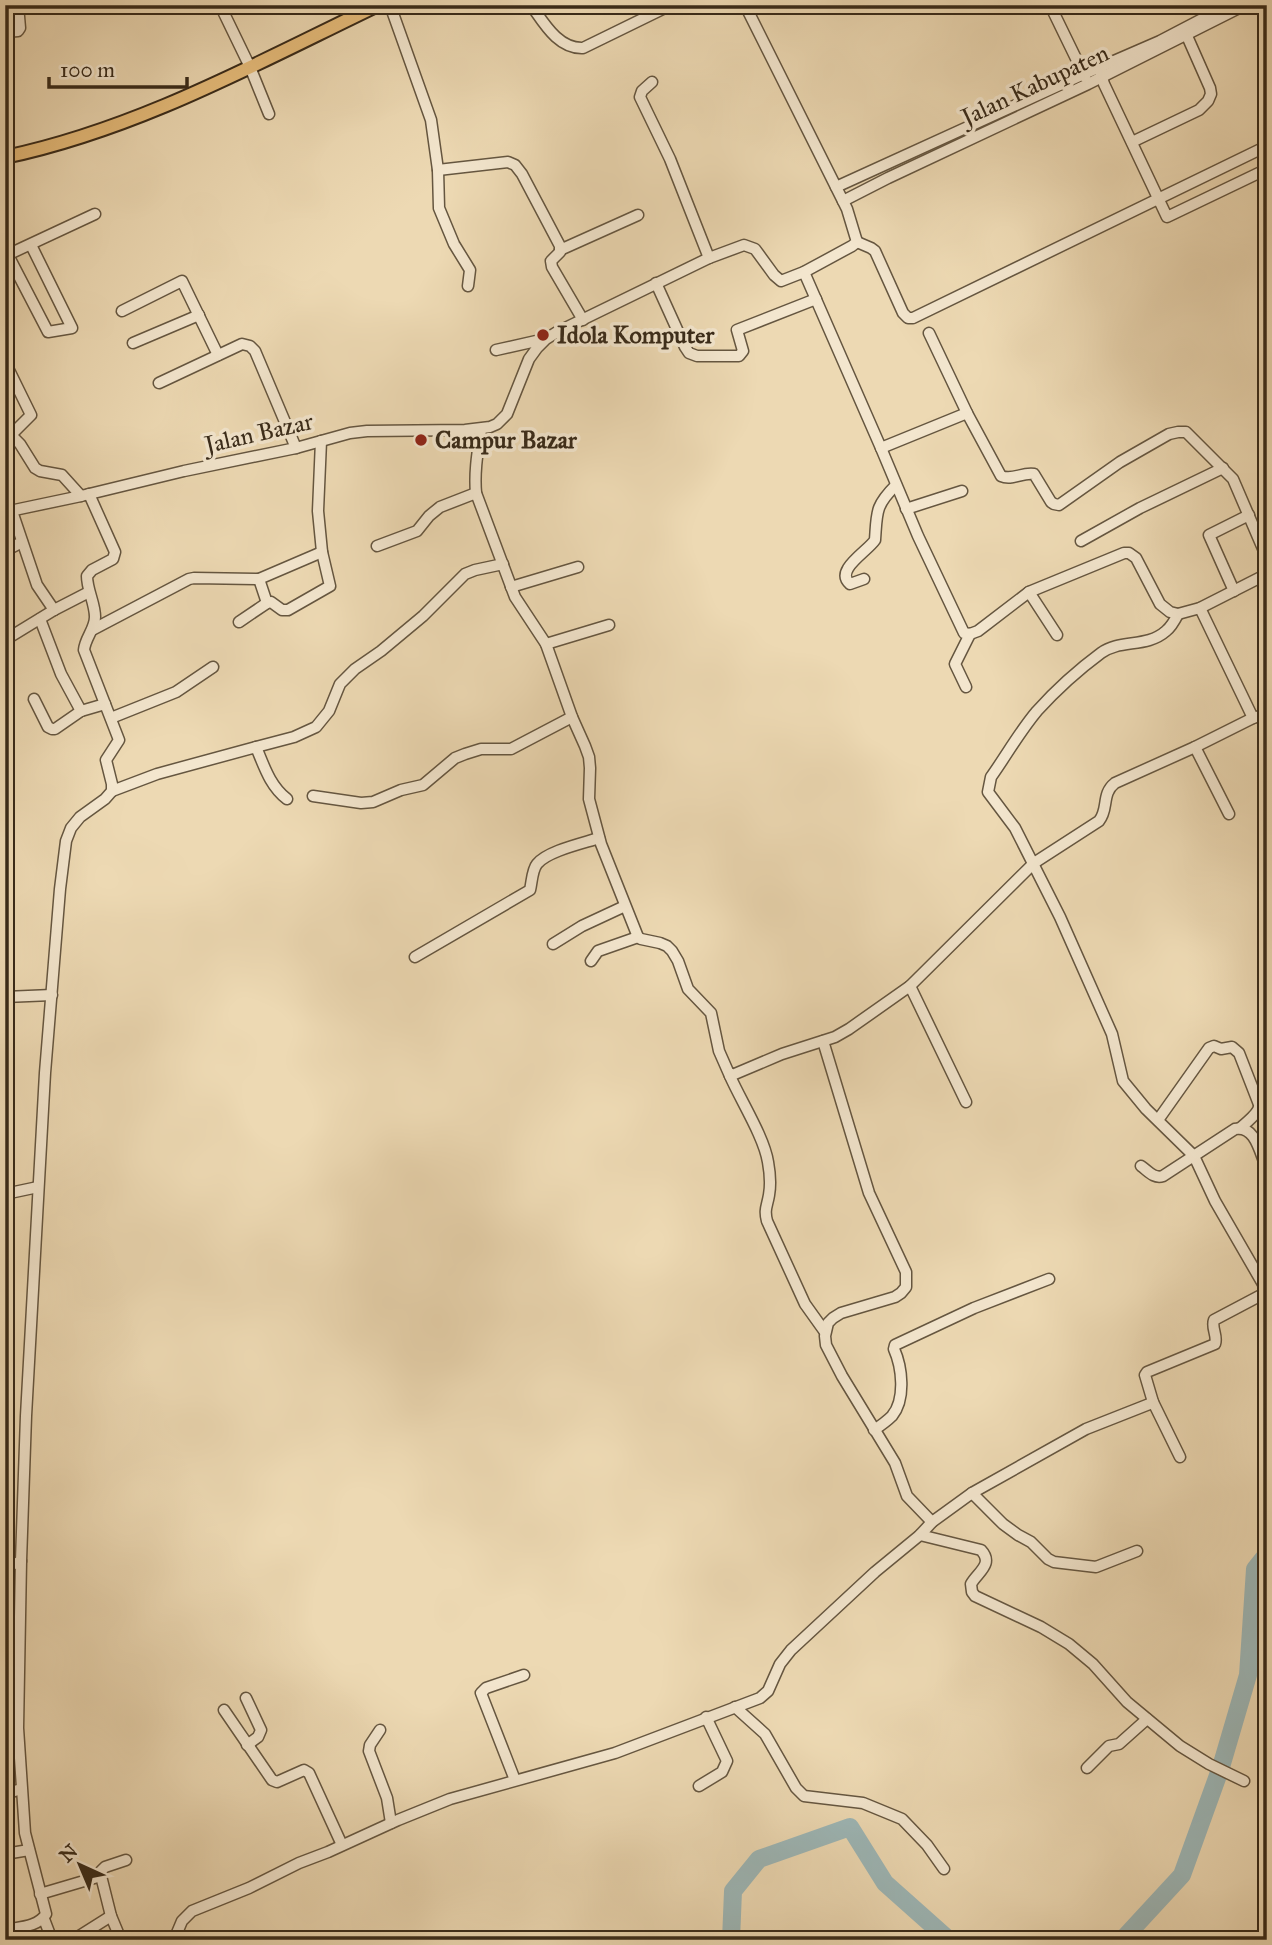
<svg xmlns="http://www.w3.org/2000/svg" width="1272" height="1945" font-family="'IM FELL Great Primer',serif">
	<rect width="100%" height="100%" fill="#edd9b3"/>
	<filter id="stains"><feTurbulence type="fractalNoise" baseFrequency=".00286" numOctaves="4"/><feColorMatrix values="0 0 0 0 .2 0 0 0 0 .09 0 0 0 0 .02 0 0 0 .5 -.17"/></filter>
	<radialGradient id="worn" r=".72"><stop offset=".6" stop-color="#630" stop-opacity="0"/><stop offset="1" stop-color="#630" stop-opacity=".3"/></radialGradient>
	<g fill="none" stroke-linecap="round" stroke-linejoin="round">
		<g stroke="#9db7b7" stroke-width="18">
			<polyline points="731,1940 733,1891 759,1859 850,1827 885,1883 949,1940"/>
			<polyline points="1122,1940 1182,1875 1221,1767 1248,1675 1255,1569 1267,1554"/>
		</g>
		<defs>
			<g id="minor">
				<polyline points="220,5 250,67 269,114"/>
				<polyline points="390,5 431,120 438,170 439,208 454,244 470,270 468,286"/>
				<path d="M 531,5 C 544,23 558,49 583,48 L 671,5"/>
				<polyline points="1050,5 1085,77"/>
				<polyline points="5,32 18,31 20,28 18,5"/>
				<polyline points="1100,71 1104,84 1167,217 1265,170"/>
				<polyline points="652,82 642,91 640,97 670,159 709,258"/>
				<polyline points="1132,142 1199,110 1208,101 1211,94 1210,88 1187,36"/>
				<polyline points="438,170 508,162 515,165 522,174 560,246 560,252 551,261 552,267 583,320"/>
				<polyline points="836,187 1084,74 1160,41 1229,5"/>
				<polyline points="843,201 888,178 1088,84 1245,5"/>
				<polyline points="857,242 871,248 875,251 903,313 908,318 913,318 1267,146"/>
				<polyline points="560,250 638,215"/>
				<polyline points="8,255 48,332 72,328 31,245"/>
				<polyline points="5,256 95,214"/>
				<polyline points="804,272 881,448 918,536 964,633 970,634 978,631 1029,592 1124,553 1129,553 1136,558 1160,604 1170,612 1178,614 1200,608 1267,574"/>
				<polyline points="656,283 685,347 689,353 697,356 739,356 743,351 737,330 816,299"/>
				<polyline points="122,311 182,281 218,355"/>
				<path d="M 929,333 L 967,413 L 1001,476 C 1012,481 1022,472 1034,474 L 1051,502 L 1054,504 L 1059,505 L 1120,462 L 1169,434 L 1178,432 L 1186,432 L 1233,479 L 1267,558"/>
				<polyline points="133,343 199,315"/>
				<polyline points="496,350 545,339"/>
				<polyline points="159,383 242,344 250,346 255,351 296,448"/>
				<path d="M 481,429 C 478,450 474,471 476,493 L 515,597 L 546,644 L 572,717 L 585,746 L 589,757 L 590,768 L 589,799 L 601,844 L 638,937 L 641,939 L 660,943 L 667,946 L 672,951 L 678,961 L 688,989 L 711,1013 L 719,1051 L 730,1076 L 782,1054 L 835,1037 L 849,1029 L 910,986 L 1034,863 L 1099,821 C 1109,809 1101,794 1115,783 L 1195,747 L 1253,718 L 1267,714"/>
				<polyline points="6,435 11,435 31,415 6,364"/>
				<polyline points="11,435 20,444 35,468 40,471 62,475 81,496"/>
				<polyline points="881,448 967,413"/>
				<polyline points="906,509 962,491"/>
				<polyline points="12,511 37,585 54,610"/>
				<polyline points="5,512 81,496 184,471 296,448 350,433 367,431 465,430 490,427 497,424 507,414 529,359 537,348 546,339 557,332 709,258 744,245 755,249 774,275 781,281 804,272 852,246 857,242 847,209 745,5"/>
				<polyline points="1081,541 1140,508 1223,468"/>
				<polyline points="377,546 417,531 429,516 440,507 476,493"/>
				<polyline points="5,551 22,542"/>
				<polyline points="259,579 267,603"/>
				<path d="M 864,579 L 850,584 C 834,570 867,552 875,540 C 877,512 875,506 896,485"/>
				<polyline points="511,587 578,567"/>
				<polyline points="1234,591 1209,535 1249,515"/>
				<polyline points="1029,592 1057,635"/>
				<polyline points="1200,608 1253,718"/>
				<path d="M 1178,614 C 1175,620 1171,627 1166,631 C 1147,648 1120,639 1101,653 C 1078,670 1056,690 1037,711 C 1020,731 1006,756 991,777 L 988,792 L 1015,828 L 1060,917 L 1112,1034 L 1123,1081 L 1146,1109 L 1194,1156 L 1215,1201 L 1267,1291"/>
				<polyline points="40,619 61,674 81,711"/>
				<polyline points="239,622 267,603 271,602 282,610 288,610 330,586 322,552 318,511 321,441"/>
				<polyline points="92,630 189,579 194,578 259,579 322,552"/>
				<polyline points="5,640 54,610 89,592"/>
				<polyline points="546,644 609,625"/>
				<polyline points="966,687 955,664 970,634"/>
				<polyline points="34,699 48,727 52,729 55,729 81,711 105,704"/>
				<polyline points="1262,716 1267,729"/>
				<polyline points="111,718 176,692 213,667"/>
				<polyline points="256,747 294,737 316,727 329,711 340,684 355,669 381,651 423,616 465,574 475,570 503,564"/>
				<polyline points="1195,747 1229,814"/>
				<path d="M 112,791 L 157,774 L 256,747 C 264,766 270,786 287,799"/>
				<polyline points="313,796 361,803 373,802 401,790 423,785 455,758 465,754 481,749 511,749 572,717"/>
				<polyline points="553,944 582,926 625,906"/>
				<path d="M 415,957 L 530,890 C 532,882 532,870 537,864 C 547,851 584,843 599,838"/>
				<polyline points="591,961 598,951 638,937"/>
				<polyline points="910,986 966,1102"/>
				<polyline points="5,997 52,995"/>
				<polyline points="823,1041 869,1193 906,1272 906,1287 901,1293 895,1297 841,1313 833,1318 828,1323 825,1336 826,1345 842,1376 895,1463 907,1496 932,1522"/>
				<path d="M 730,1076 C 741,1101 764,1137 768,1162 C 770,1173 771,1184 769,1195 C 767,1207 764,1209 767,1221 L 805,1304 L 825,1332"/>
				<polyline points="1158,1120 1209,1048 1214,1046 1221,1049 1232,1047 1239,1053 1260,1107"/>
				<path d="M 1240,1128 C 1246,1123 1254,1117 1258,1110 C 1262,1101 1260,1094 1267,1086"/>
				<path d="M 1141,1166 C 1148,1171 1154,1179 1163,1176 L 1235,1129 C 1256,1125 1260,1154 1267,1169"/>
				<polyline points="5,1194 38,1187"/>
				<polyline points="1153,1402 1180,1457"/>
				<path d="M 874,1430 C 880,1426 887,1421 892,1416 C 906,1399 902,1367 894,1349 L 895,1345 L 974,1308 L 1049,1279"/>
				<polyline points="972,1493 1003,1524 1018,1535 1031,1542 1048,1559 1054,1562 1096,1567 1137,1551"/>
				<path d="M 920,1535 L 981,1550 C 994,1564 978,1572 971,1584 L 972,1592 L 975,1596 L 1041,1627 L 1069,1644 L 1093,1664 L 1127,1702 L 1180,1746 L 1209,1764 L 1244,1781"/>
				<polyline points="5,1568 21,1561"/>
				<polyline points="246,1698 261,1730 258,1737 247,1745"/>
				<polyline points="735,1707 765,1734 796,1788 804,1796 863,1803 902,1819 927,1845 944,1869"/>
				<polyline points="224,1710 272,1780 277,1782 304,1770 309,1773 342,1845"/>
				<polyline points="380,1730 370,1745 369,1751 387,1798 391,1823"/>
				<polyline points="1087,1768 1109,1746 1119,1744 1147,1719"/>
				<polyline points="515,1780 481,1693 486,1688 524,1675"/>
				<polyline points="699,1786 722,1772 727,1761 706,1717"/>
				<polyline points="5,1794 21,1789"/>
				<polyline points="5,1854 29,1850"/>
				<polyline points="40,1894 101,1876"/>
				<polyline points="44,1919 52,1940"/>
				<path d="M 5,1930 C 19,1927 38,1927 46,1914 L 25,1833 L 18,1728 L 21,1561 L 26,1416 L 45,1073 L 60,889 L 66,841 L 71,828 L 80,817 L 105,799 L 112,791 L 112,784 L 106,760 L 119,740 L 84,650 C 85,638 95,629 95,617 C 95,603 87,590 87,576 L 92,570 L 113,559 L 115,552 L 89,494"/>
				<polyline points="73,1940 111,1916"/>
				<polyline points="121,1940 111,1916 100,1872 105,1867 126,1860"/>
				<path d="M 174,1940 L 182,1921 L 192,1911 L 249,1888 L 299,1863 L 328,1852 L 398,1820 L 450,1799 L 615,1753 L 760,1698 L 768,1691 L 780,1664 L 791,1650 L 875,1572 L 920,1535 L 932,1522 L 972,1493 L 1086,1429 L 1152,1403 L 1153,1402 L 1145,1375 L 1147,1372 L 1215,1344 C 1218,1336 1211,1328 1214,1320 L 1267,1292"/>
			</g>
			<path id="major" d="M 5,157 C 138,129 257,63 378,5"/>
		</defs>
		<use href="#minor" stroke="#655640" stroke-width="13"/>
		<use href="#major" stroke="#382a19" stroke-width="16"/>
		<use href="#minor" stroke="#f3e6ce" stroke-width="10"/>
		<use href="#major" stroke="#e6bc7a" stroke-width="12"/>
	</g>
	<g fill="#8f2418" stroke="#f3e6ce" stroke-width="2.5">
		<circle cx="543" cy="335" r="7"/>
		<circle cx="421" cy="440" r="7"/>
	</g>
	<g text-anchor="middle" stroke-width="7" stroke-linejoin="round" paint-order="stroke">
		<g font-size="24" fill="#382a19" stroke="#f3e6ce">
			<text transform="translate(1035 85) rotate(-25)" y="8">Jalan Kabupaten</text>
			<text transform="translate(259 433) rotate(-13)" y="8">Jalan Bazar</text>
		</g>
		<g font-size="24" font-weight="bold" fill="#382a19" stroke="#f3e6ce" text-anchor="start">
			<text x="557" y="343">Idola Komputer</text>
			<text x="435" y="448">Campur Bazar</text>
		</g>
	</g>
	<rect width="1272" height="1945" fill="none" stroke="#edd9b3" stroke-width="28"/>
	<rect x="7" y="7" width="1258" height="1931" fill="none" stroke="#382a19" stroke-width="3.5"/>
	<rect x="14" y="14" width="1244" height="1917" fill="none" stroke="#382a19" stroke-width="2"/>
	<g transform="translate(80 1865) rotate(316)" stroke="#f3e6ce" stroke-width="5" paint-order="stroke">
	<path d="M0-5L12 26L0 18L-12 26Z" fill="#382a19"/>
	<text y="-10" font-size="19" font-weight="bold" text-anchor="middle" fill="#382a19">N</text>
	</g>
	<path d="M49 77v10h138v-10" fill="none" stroke="#382a19" stroke-width="3.5"/>
	<text x="60" y="77" font-size="21" fill="#382a19" stroke="#f3e6ce" stroke-width="5" paint-order="stroke">100 m</text>
	<rect width="100%" height="100%" filter="url(#stains)"/>
	<rect width="100%" height="100%" fill="url(#worn)"/>
</svg>
